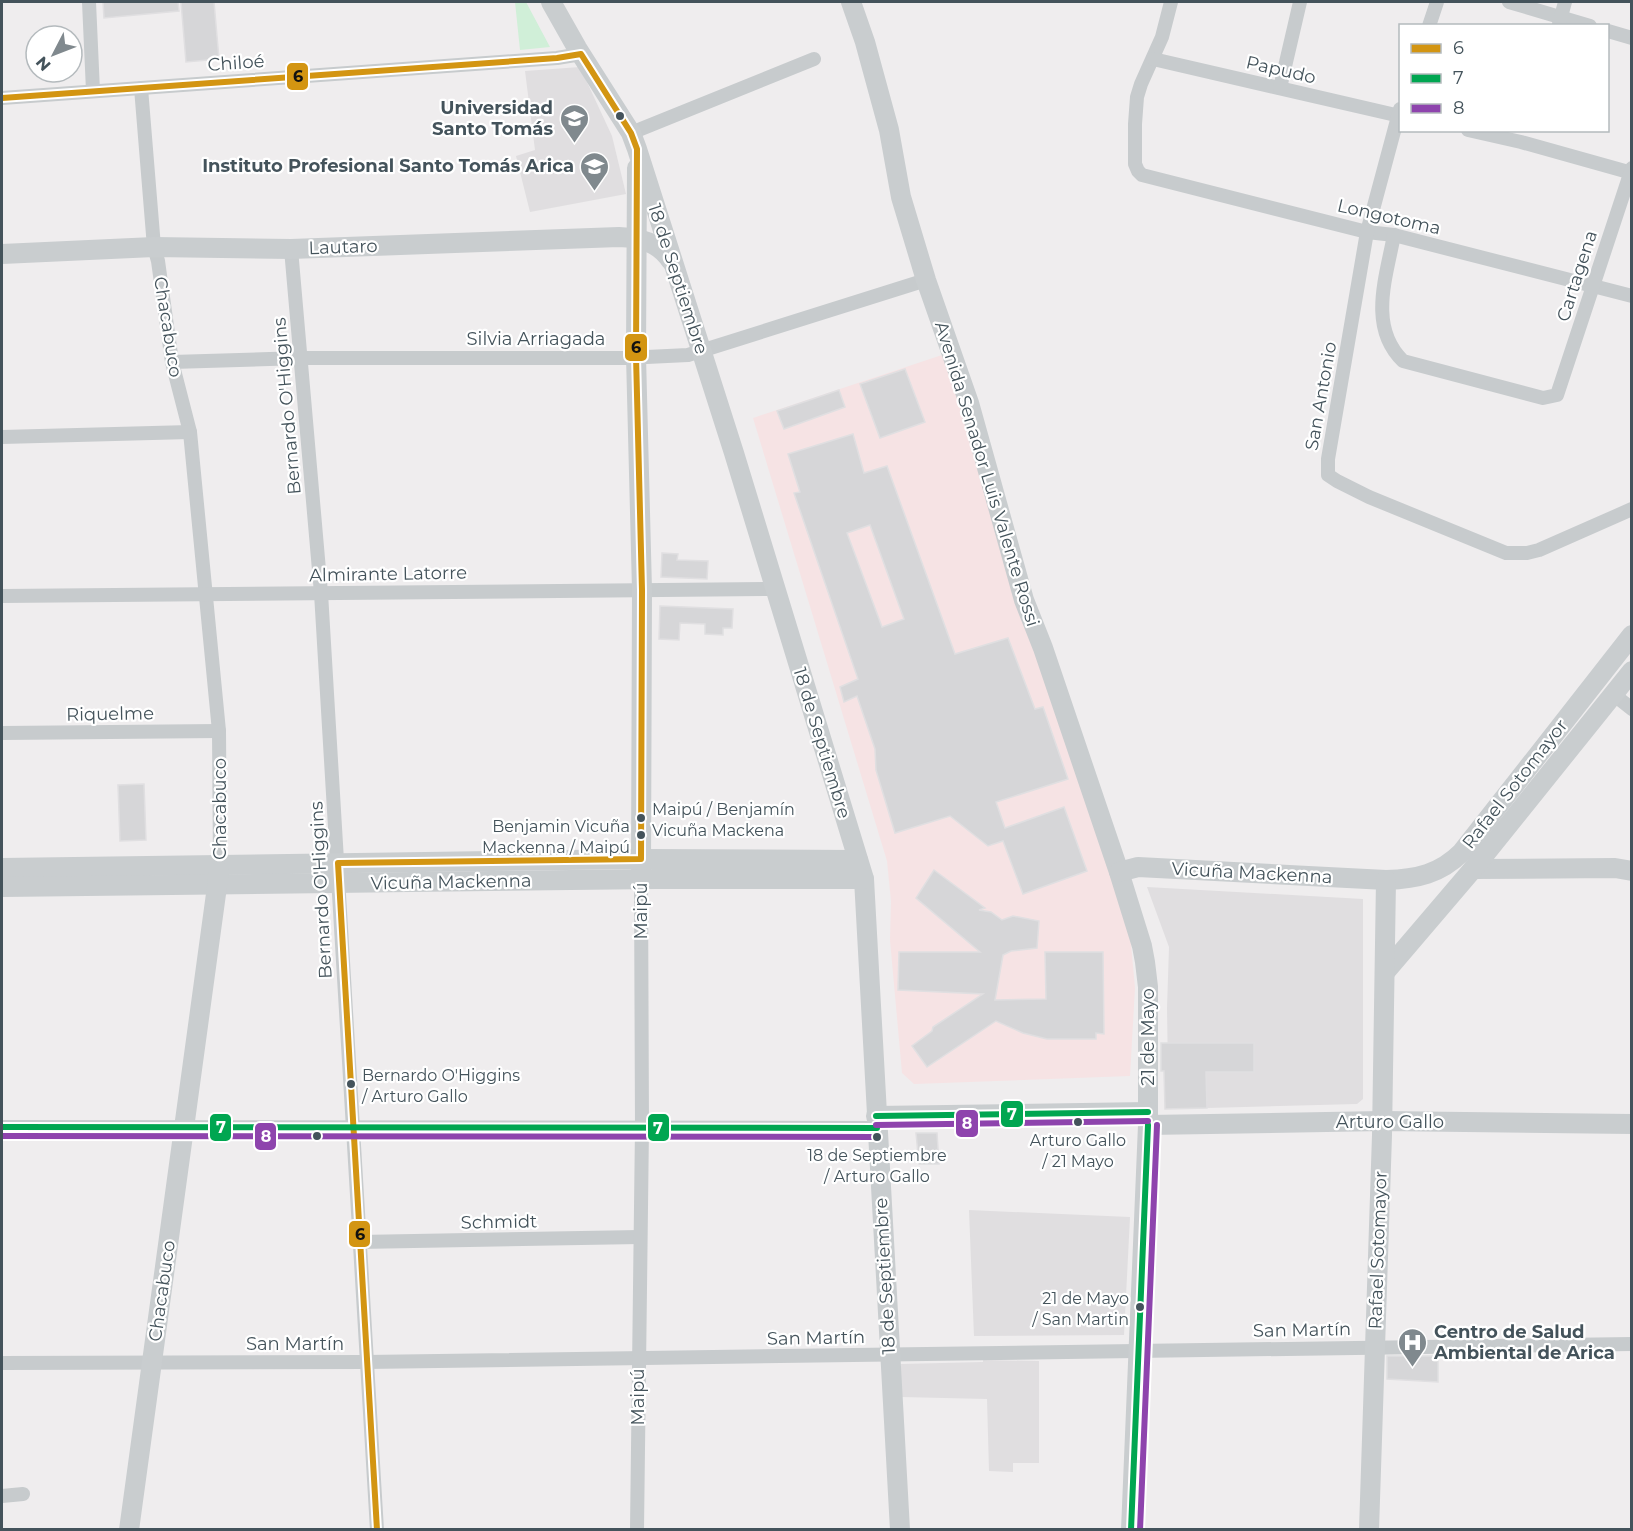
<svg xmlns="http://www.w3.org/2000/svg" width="1633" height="1531" font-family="Montserrat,sans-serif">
	<rect width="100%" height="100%" fill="#efedee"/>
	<g fill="#e0dee0">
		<polygon points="580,67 612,136 626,194 530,212 516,156 535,150 525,71"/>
		<polygon points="1147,887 1363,899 1363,1099 1357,1104 1207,1108 1206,1073 1168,1073 1167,1008 1169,947"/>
		<polygon points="969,1210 1130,1217 1124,1335 974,1336"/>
		<polygon points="983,1360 1039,1361 1039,1463 1013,1463 1013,1472 989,1471 987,1399 901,1397 901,1364 983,1362"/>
	</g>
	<polygon fill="#f6e3e4" points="954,351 1128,912 1135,988 1130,1076 914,1084 902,1073 890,940 891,901 887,861 753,418"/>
	<polygon fill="#d0efd8" points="515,2 526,2 550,47 520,50"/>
	<g fill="#d6d6d8" stroke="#e0dfe1" stroke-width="1.5" fill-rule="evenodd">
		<polygon points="103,2 178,2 179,11 104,18"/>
		<polygon points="181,2 214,2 219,59 186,62"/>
		<polygon points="905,369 925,422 880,438 860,384"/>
		<polygon points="839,390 845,407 784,429 777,411"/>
		<path d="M 853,434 L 864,473 L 887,466 L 955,654 L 1008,638 L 1035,709 L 1043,707 L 1068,779 L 996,802 L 1005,828 L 1064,807 L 1087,871 L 1023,894 L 1003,841 L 988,846 L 950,816 L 895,833 L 876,770 L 875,749 L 857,696 L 844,702 L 840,687 L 858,679 L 794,493 L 800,492 L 788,454 ZM 870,525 L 904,619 L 882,627 L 847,533 Z"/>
		<polygon points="662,553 678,554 677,560 708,561 707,579 661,577"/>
		<polygon points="660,606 733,609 732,628 723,628 723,635 705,634 705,624 680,623 679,640 659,639"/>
		<polygon points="144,784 146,840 120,841 118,785"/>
		<polygon points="934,870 985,908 979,910 991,912 1002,920 1013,916 1039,921 1037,948 1011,951 1003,955 995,1000 1046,999 1045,952 1103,952 1104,1034 1096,1033 1096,1039 1047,1039 1023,1033 996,1021 927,1067 912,1046 932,1031 933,1027 983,994 898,990 899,952 980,952 916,898"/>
		<polygon points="1161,1043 1254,1043 1254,1072 1206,1072 1207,1108 1165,1109 1164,1071 1161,1071"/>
		<polygon points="916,1133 937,1133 939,1164 919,1164"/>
		<polygon points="1387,1356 1438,1356 1438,1382 1387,1379"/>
	</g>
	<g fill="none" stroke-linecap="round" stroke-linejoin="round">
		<g stroke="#c7cbcd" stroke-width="14">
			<polyline points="89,2 93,91"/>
			<polyline points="1171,2 1162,37 1141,84 1137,97 1135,124 1135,164 1138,171 1142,175 1367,232 1394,235 1632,296"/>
			<polyline points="1509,2 1590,26"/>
			<polyline points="1559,24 1565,2"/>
			<polyline points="1429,26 1437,2"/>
			<polyline points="1608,31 1632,38"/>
			<polyline points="1153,59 1400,116"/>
			<polyline points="141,88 154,247 158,261 172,362 190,432 219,731 220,865"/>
			<polyline points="1280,88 1300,2"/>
			<polyline points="2,98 557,58 581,54"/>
			<polyline points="1400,109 1367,232 1328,459 1328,475 1337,481 1369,497 1506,553 1527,553 1539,550 1632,509"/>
			<polyline points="1468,130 1521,142 1632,173"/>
			<polyline points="631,133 814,59"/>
			<path d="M 1394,235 C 1386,278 1368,327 1403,361 L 1543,398 L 1557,395 L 1632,168"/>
			<polyline points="291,249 321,593 377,1530"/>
			<polyline points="172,362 301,358 626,358 688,355 926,280"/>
			<polyline points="2,437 190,432"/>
			<polyline points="2,596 774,589"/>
			<polyline points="1613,694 1632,709"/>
			<polyline points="2,733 219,731"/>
			<polyline points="2,1127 877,1128"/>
			<polyline points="359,1242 640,1237"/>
			<polyline points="2,1363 366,1362 1632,1344"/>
			<polyline points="2,1496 23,1494"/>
			<polyline points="637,1530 642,1127 641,879"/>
		</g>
		<g stroke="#c9cdcf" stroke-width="20">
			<polyline points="551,2 577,48 631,133 637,149 734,453 864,879 900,1530"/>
			<polyline points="851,2 865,42 889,130 901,197 926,280 969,403 1024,600 1043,648 1119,872 1142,946 1145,962 1148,987 1148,1125 1131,1530"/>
			<polyline points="637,168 636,356 642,590 641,870"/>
			<path d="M 2,254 L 154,247 L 291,249 L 619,237 C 640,238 659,242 671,261"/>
			<polyline points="2,868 641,859 858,860"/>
			<polyline points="1473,869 1615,868 1632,871"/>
			<path d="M 1119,872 L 1138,867 L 1386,880 C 1417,879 1440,874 1462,852 L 1632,635"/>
			<polyline points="2,887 655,879 864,879"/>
			<polyline points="1386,971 1473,869 1632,671"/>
			<polyline points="876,1116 1148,1112"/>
			<polyline points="1148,1125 1383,1121 1632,1124"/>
			<polyline points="129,1530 219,872"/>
			<polyline points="1369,1530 1382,1135 1386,880"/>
		</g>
		<defs>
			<polyline id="bus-1" points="2,98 557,58 581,54 631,133 637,149 636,356 642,590 641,859 338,863 377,1530"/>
			<g id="bus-2">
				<polyline points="876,1116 1148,1112"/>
				<polyline points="2,1127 877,1128"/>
				<polyline points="1131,1530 1148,1125"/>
			</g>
			<g id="bus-3">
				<polyline points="876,1125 1148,1121"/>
				<polyline points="2,1136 877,1137"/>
				<polyline points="1140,1530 1157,1125"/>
			</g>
		</defs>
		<use href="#bus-1" stroke="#fff" stroke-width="10"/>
		<use href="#bus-2" stroke="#fff" stroke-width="10"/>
		<use href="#bus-3" stroke="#fff" stroke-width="10"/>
		<use href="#bus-1" stroke="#d39512" stroke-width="6"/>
		<use href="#bus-2" stroke="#00a651" stroke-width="6"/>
		<use href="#bus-3" stroke="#8e44ad" stroke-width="6"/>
	</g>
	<defs>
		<symbol id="university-pin" viewBox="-11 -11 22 30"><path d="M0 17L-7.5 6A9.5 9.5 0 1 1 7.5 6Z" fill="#80898e" stroke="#fff"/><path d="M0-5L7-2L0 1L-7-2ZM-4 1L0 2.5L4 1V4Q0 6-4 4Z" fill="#fff"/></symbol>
		<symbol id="hospital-pin" viewBox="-11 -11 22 30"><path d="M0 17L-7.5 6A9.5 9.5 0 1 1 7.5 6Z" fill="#80898e" stroke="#fff"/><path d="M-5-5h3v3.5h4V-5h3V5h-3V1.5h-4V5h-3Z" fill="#fff"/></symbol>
	</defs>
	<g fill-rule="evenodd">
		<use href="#university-pin" x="558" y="102" width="33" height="45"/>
		<use href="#university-pin" x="578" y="150" width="33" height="45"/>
		<use href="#hospital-pin" x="1396" y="1326" width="33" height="45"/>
	</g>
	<g fill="#44535b" stroke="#fff" stroke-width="2">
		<circle cx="620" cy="116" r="5"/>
		<circle cx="641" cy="818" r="5"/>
		<circle cx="641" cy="835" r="5"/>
		<circle cx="351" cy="1084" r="5"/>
		<circle cx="1078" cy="1122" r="5"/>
		<circle cx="317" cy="1136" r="5"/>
		<circle cx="877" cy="1137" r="5"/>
		<circle cx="1140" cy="1307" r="5"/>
	</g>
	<g text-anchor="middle" stroke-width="4.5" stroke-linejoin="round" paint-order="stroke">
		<g font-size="16" fill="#44535b" stroke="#fff" text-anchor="start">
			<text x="652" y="815">Maipú / Benjamín<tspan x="652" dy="21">Vicuña Mackena</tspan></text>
			<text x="630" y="832" text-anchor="end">Benjamin Vicuña<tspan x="630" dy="21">Mackenna / Maipú</tspan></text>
			<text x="362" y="1081">Bernardo O'Higgins<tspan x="362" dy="21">/ Arturo Gallo</tspan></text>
			<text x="1078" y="1146" text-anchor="middle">Arturo Gallo<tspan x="1078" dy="21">/ 21 Mayo</tspan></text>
			<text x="877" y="1161" text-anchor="middle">18 de Septiembre<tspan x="877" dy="21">/ Arturo Gallo</tspan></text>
			<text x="1129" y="1304" text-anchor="end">21 de Mayo<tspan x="1129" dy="21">/ San Martin</tspan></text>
		</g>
		<g font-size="18" fill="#44535b" stroke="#fff">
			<text transform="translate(236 63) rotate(-4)" y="6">Chiloé</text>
			<text transform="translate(1281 70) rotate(13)" y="6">Papudo</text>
			<text transform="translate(1389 217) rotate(13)" y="6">Longotoma</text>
			<text transform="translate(343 247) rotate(-2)" y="6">Lautaro</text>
			<text transform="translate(1577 276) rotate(-72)" y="6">Cartagena</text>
			<text transform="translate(678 279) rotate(72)" y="6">18 de Septiembre</text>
			<text transform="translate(168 327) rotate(81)" y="6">Chacabuco</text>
			<text x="536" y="345">Silvia Arriagada</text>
			<text transform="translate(1321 396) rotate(-80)" y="6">San Antonio</text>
			<text transform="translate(287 406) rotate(-95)" y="6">Bernardo O'Higgins</text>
			<text transform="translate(987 474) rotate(73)" y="6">Avenida Senador Luis Valente Rossi</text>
			<text transform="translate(388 574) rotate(-1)" y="6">Almirante Latorre</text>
			<text transform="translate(110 714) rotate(-1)" y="6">Riquelme</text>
			<text transform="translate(822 743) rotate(73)" y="6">18 de Septiembre</text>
			<text transform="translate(1515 784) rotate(-52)" y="6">Rafael Sotomayor</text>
			<text transform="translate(220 809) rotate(-90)" y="6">Chacabuco</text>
			<text transform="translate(1252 873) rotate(3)" y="6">Vicuña Mackenna</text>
			<text transform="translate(451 882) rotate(-1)" y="6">Vicuña Mackenna</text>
			<text transform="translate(321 890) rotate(-93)" y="6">Bernardo O'Higgins</text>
			<text transform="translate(641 911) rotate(-90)" y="6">Maipú</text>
			<text transform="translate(1148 1037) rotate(-90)" y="6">21 de Mayo</text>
			<text x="1390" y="1128">Arturo Gallo</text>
			<text transform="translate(499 1222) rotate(-1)" y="6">Schmidt</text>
			<text transform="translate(1378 1250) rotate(-88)" y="6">Rafael Sotomayor</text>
			<text transform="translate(885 1276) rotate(-93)" y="6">18 de Septiembre</text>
			<text transform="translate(162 1291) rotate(-82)" y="6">Chacabuco</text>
			<text transform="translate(1302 1330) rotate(-1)" y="6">San Martín</text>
			<text transform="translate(816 1338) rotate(-1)" y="6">San Martín</text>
			<text x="295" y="1350">San Martín</text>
			<text transform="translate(638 1397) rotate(-90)" y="6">Maipú</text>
		</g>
		<g font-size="18" font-weight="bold" fill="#44535b" stroke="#fff" text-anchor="end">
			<text x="553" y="114">Universidad<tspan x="553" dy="21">Santo Tomás</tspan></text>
			<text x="574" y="172">Instituto Profesional Santo Tomás Arica</text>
			<text x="1434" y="1338" text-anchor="start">Centro de Salud<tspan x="1434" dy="21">Ambiental de Arica</tspan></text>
		</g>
	</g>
	<g stroke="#fff" stroke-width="2">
		<rect x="286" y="62" width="23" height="29" rx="6" fill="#d39512"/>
		<rect x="624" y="333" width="24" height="29" rx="6" fill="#d39512"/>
		<rect x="1000" y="1100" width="24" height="28" rx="6" fill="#00a651"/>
		<rect x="955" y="1109" width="24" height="29" rx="6" fill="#8e44ad"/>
		<rect x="209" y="1113" width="23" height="29" rx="6" fill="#00a651"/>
		<rect x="647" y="1113" width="23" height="29" rx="6" fill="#00a651"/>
		<rect x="254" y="1122" width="23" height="29" rx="6" fill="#8e44ad"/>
		<rect x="348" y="1220" width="23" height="28" rx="6" fill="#d39512"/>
	</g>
	<g font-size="16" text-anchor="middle" font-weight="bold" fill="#fff">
		<text x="1012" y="1120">7</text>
		<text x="967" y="1129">8</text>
		<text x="221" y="1133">7</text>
		<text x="658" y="1134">7</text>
		<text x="266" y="1142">8</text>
	</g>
	<g font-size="16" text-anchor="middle" font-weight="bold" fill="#111">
		<text x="298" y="82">6</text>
		<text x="636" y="353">6</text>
		<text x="360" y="1240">6</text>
	</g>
	<rect width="1633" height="1531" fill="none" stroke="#44535b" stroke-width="6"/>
	<rect x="1399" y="24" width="210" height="108" fill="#ffffff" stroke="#b4babd" stroke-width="1.5"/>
	<rect x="1411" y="44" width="30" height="9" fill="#d39512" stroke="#b4babd" stroke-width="1.5"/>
	<text x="1453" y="54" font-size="18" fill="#44535b">6</text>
	<rect x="1411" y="74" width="30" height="9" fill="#00a651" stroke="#b4babd" stroke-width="1.5"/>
	<text x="1453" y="84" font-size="18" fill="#44535b">7</text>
	<rect x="1411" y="104" width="30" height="9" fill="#8e44ad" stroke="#b4babd" stroke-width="1.5"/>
	<text x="1453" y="114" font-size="18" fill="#44535b">8</text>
	<g transform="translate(54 54) rotate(228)"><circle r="28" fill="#ffffff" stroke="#b4babd" stroke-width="1.5"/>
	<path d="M0-4.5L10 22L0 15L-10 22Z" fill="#80898e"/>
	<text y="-9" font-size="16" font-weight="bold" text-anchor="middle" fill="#44535b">N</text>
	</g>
</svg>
